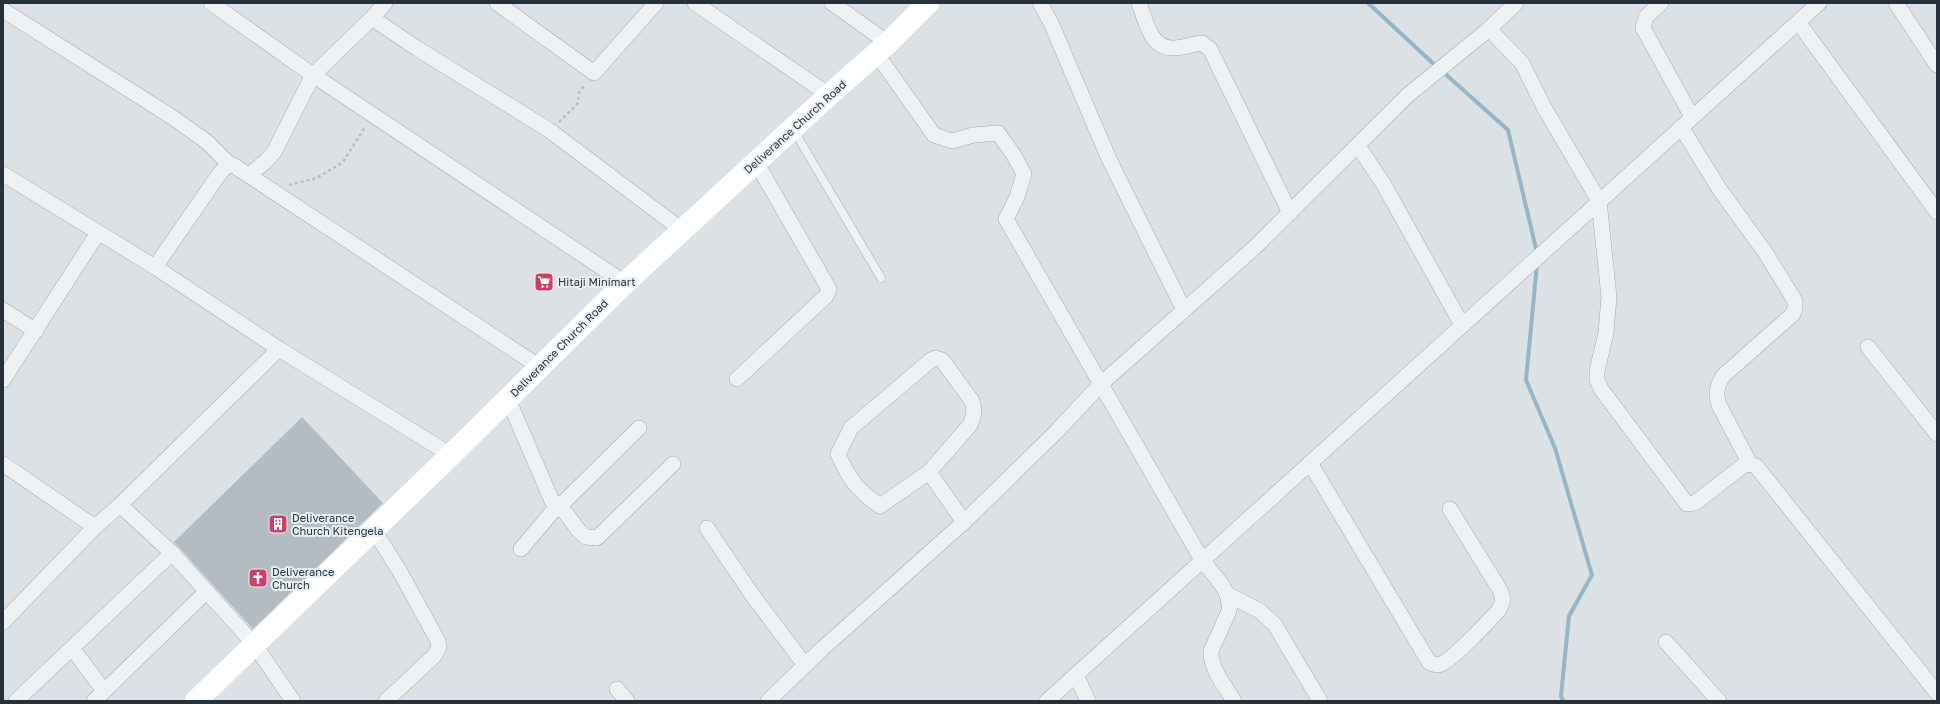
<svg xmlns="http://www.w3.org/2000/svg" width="1940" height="704" font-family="'Golos Text',sans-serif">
	<rect width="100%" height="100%" fill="#dce1e6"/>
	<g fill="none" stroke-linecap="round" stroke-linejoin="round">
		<g stroke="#96b5c7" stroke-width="4">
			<polyline points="1368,3 1437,67"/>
			<polyline points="1442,71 1508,130 1537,253"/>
			<polyline points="1537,264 1526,380 1555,448 1592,575 1569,616 1561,696 1563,701"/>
		</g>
	</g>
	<polygon fill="#b3bbc3" points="302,417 383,503 253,629 174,542"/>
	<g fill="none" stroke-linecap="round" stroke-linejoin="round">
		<defs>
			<polyline id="lane" points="793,129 881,278"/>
			<g id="street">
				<polyline points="211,3 313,75 625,283"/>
				<polyline points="497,3 594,73 656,3"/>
				<polyline points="695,3 829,95"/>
				<polyline points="832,3 888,43"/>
				<polyline points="1040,3 1051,23 1109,159 1184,310"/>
				<path d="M 1139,3 C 1146,21 1150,49 1174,48 C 1184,48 1193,44 1202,43 L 1210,49 L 1290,213"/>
				<polyline points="1661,3 1646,17 1643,28 1692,117"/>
				<polyline points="1896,3 1937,65"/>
				<polyline points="3,10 172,117 207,142 229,164"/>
				<polyline points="372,18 418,49 549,130 682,230"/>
				<polyline points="1798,22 1937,212"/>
				<polyline points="1489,29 1522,63 1545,109 1599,201 1609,297 1606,333 1597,371 1597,380 1601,389 1687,504 1695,503 1744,465 1750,464 1756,466 1937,693"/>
				<path d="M 876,53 L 934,135 L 952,141 L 973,135 L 998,133 L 1013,154 L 1024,174 L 1017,197 L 1006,219 L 1202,560 C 1214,576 1232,591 1229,611 L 1211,651 C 1210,668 1225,686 1234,701"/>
				<path d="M 1681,127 L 1720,190 L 1765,252 L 1795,301 L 1795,308 L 1793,314 L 1723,376 C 1717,386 1715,393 1719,405 L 1750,464"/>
				<polyline points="1358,146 1384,185 1462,325"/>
				<polyline points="3,174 155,267 279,349 451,455"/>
				<polyline points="249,175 265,162 274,152 313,75 372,18 385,3"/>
				<polyline points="155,267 220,173 229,164 233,165 540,367"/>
				<polyline points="3,310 36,331"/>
				<polyline points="1868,347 1937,434"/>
				<polyline points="737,379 826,296 829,289 756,162"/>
				<polyline points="3,380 98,233"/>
				<path d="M 508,399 L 552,501 C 556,504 559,504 564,502 L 639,428"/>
				<path d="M 1310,463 L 1429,662 C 1433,664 1437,666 1441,664 C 1452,660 1488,622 1498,611 C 1503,603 1504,599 1500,590 L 1450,509"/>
				<polyline points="3,464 95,527"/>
				<path d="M 929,472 L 970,425 C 974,416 975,410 972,401 L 942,360 L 936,358 L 931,360 L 851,428 L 838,454 C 849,479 857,490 880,506 L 929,472 L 964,522"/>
				<polyline points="120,505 172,553 254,644 293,701"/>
				<polyline points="707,528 753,596 805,665"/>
				<polyline points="373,529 399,570 438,641 439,648 434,656 386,701"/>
				<polyline points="521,549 559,504 579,531 586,537 597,538 673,464"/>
				<polyline points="1227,594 1260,611 1275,625 1320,701"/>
				<polyline points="3,622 95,527 120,505 279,349"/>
				<polyline points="1666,642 1719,701"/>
				<polyline points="72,648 104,691"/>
				<polyline points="1076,675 1088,701"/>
				<polyline points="617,689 627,701"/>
				<polyline points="16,701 172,553"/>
				<polyline points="94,701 206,592"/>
				<polyline points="768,701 822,649 964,522 1056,432 1101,384 1255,247 1408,95 1489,29 1516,3"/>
				<polyline points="1047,701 1819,3"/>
			</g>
		</defs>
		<use href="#lane" stroke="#a2a9b0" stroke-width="9"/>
		<use href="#street" stroke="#a2a9b0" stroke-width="16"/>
		<g stroke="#b7bcc1" stroke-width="2.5" stroke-dasharray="3 3" stroke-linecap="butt">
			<polyline points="559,122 578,103 579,93 585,84"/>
			<polyline points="289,185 317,178 343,162 365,127"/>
		</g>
		<use href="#lane" stroke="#eff2f5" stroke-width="8"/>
		<use href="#street" stroke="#eff2f5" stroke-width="15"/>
		<polyline stroke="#fff" stroke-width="22" points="196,701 451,455 625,283 829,95 888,43 928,3"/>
	</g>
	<defs>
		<symbol id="supermarket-square" viewBox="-11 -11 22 22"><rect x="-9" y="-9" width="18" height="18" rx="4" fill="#cd3f69" stroke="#ebf0f4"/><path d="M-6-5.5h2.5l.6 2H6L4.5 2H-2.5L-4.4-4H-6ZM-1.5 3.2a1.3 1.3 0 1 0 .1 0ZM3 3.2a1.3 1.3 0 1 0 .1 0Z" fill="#fff"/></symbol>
		<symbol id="building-square" viewBox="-11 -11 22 22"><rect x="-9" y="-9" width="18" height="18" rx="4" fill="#cd3f69" stroke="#ebf0f4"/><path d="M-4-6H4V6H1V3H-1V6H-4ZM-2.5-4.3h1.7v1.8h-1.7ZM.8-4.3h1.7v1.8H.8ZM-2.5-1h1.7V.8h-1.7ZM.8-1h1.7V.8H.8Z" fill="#fff"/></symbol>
		<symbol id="church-square" viewBox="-11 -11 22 22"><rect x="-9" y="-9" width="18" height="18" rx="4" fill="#cd3f69" stroke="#ebf0f4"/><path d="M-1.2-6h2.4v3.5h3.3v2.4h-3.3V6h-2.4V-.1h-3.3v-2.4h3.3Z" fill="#fff"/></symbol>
	</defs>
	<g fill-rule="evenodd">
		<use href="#supermarket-square" x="533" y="271" width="22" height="22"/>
		<use href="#building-square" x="267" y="513" width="22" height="22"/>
		<use href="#church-square" x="247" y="567" width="22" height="22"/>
	</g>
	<g text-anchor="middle" stroke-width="4" stroke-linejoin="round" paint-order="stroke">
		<g font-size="11" fill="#26313c" stroke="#ebf0f4">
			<text transform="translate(795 127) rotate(-42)" y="4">Deliverance Church Road</text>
			<text transform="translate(559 348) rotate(-45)" y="4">Deliverance Church Road</text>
		</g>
		<g font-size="11" fill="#26313c" stroke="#ebf0f4" text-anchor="start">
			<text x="558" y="286">Hitaji Minimart</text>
			<text x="292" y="522">Deliverance<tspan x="292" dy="13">Church Kitengela</tspan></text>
			<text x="272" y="576">Deliverance<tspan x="272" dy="13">Church</tspan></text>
		</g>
	</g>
	<rect width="1940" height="704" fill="none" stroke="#26313c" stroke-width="8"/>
</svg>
